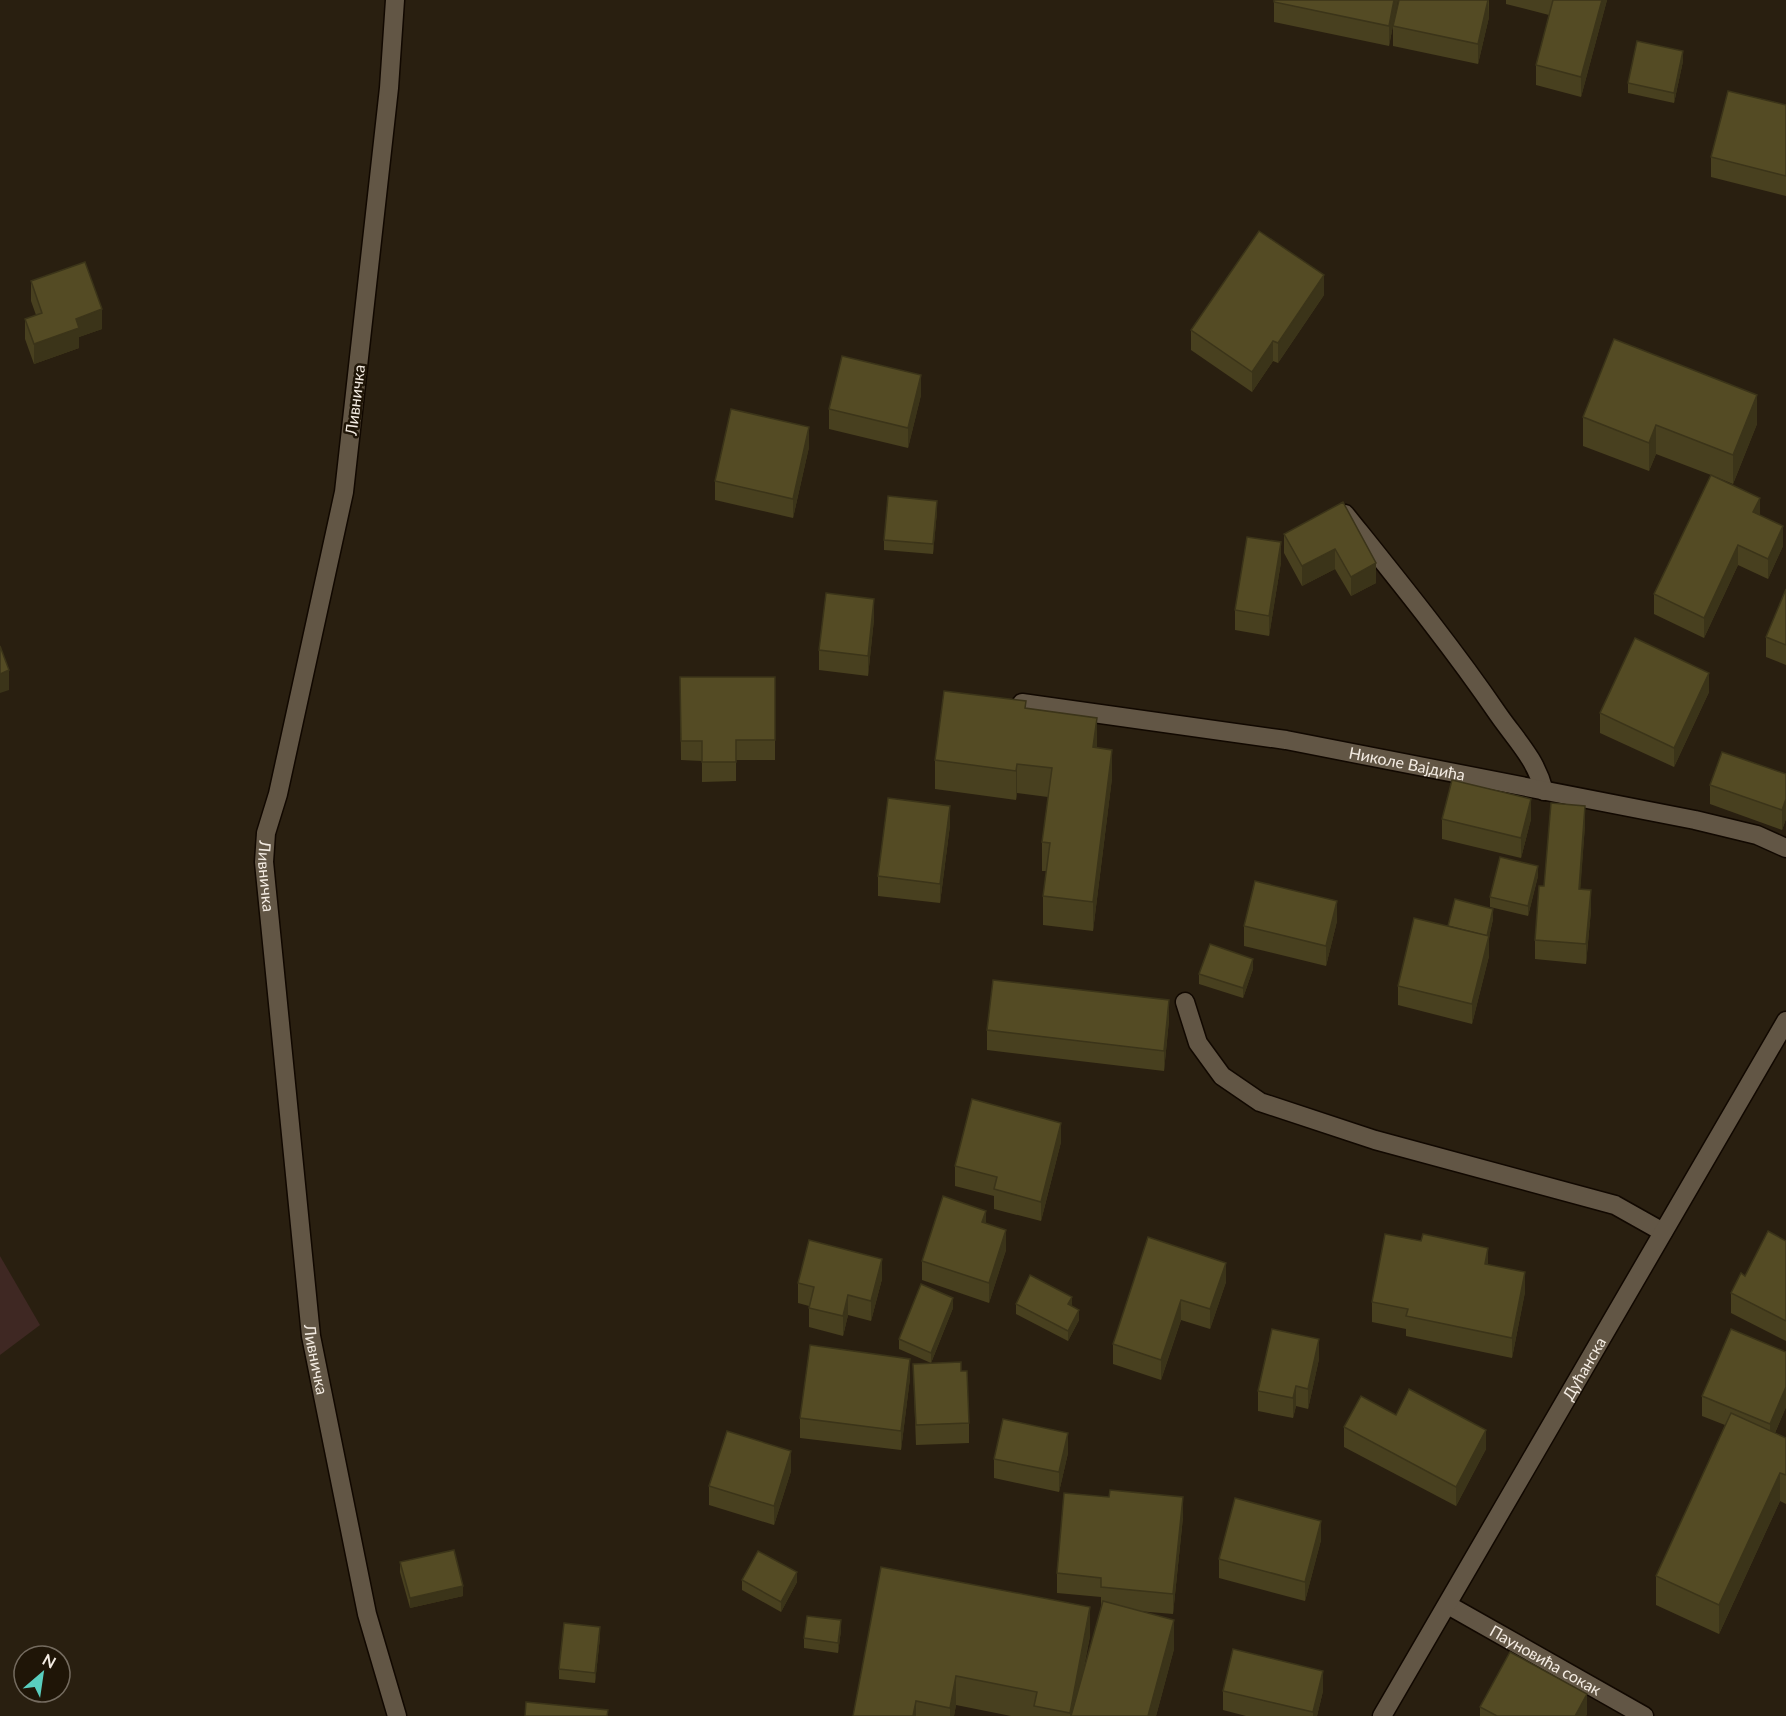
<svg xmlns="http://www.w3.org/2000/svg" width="1786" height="1716" font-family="Lato,sans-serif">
	<rect width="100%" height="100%" fill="#291f10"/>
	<polygon fill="#3f2823" points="0,1256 40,1325 0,1355"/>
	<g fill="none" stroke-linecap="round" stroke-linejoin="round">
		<defs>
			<path id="service" d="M 1345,514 C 1397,579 1450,644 1498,714 C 1516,740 1536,759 1544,791"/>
			<g id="minor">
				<path id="s1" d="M 395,0 L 389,88 L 344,492 L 278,794 L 266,833 L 264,862 L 311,1336 L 367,1614 L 397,1716"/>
				<path id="s2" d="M 1022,703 L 1286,740 L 1695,820 L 1757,835 L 1786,848"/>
				<polyline points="1185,1002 1198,1043 1222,1076 1260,1102 1375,1140 1615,1205 1663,1232"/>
				<path id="s3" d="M 1448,1605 L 1644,1716"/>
				<path id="s4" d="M 1382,1716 L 1786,1021"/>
			</g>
		</defs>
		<use href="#service" stroke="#110800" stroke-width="21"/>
		<use href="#minor" stroke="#110800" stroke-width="21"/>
		<use href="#service" stroke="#625645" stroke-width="18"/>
		<use href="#minor" stroke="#625645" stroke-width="18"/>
	</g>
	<g fill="#48401f">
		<polygon points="1398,0 1389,46 1274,22 1274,2"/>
		<polygon points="1489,0 1489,17 1478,64 1393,46 1393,26"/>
		<polygon points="1506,0 1607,0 1581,97 1536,85 1536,65 1549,15 1506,4"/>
		<polygon points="1683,61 1674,103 1628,93 1628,83"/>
		<polygon points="1786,105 1786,196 1711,177 1711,157"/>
		<polygon points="31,281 102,329 79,337 79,348 34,364 25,339 25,319 36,315 31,301"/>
		<polygon points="1324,295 1278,363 1273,361 1252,392 1191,350 1191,330"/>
		<polygon points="921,395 908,448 829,429 829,409"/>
		<polygon points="1583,417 1757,424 1733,484 1716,477 1760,515 1783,546 1768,579 1738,565 1704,638 1654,614 1654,594 1711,475 1656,454 1649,471 1583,446"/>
		<polygon points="809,447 793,518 715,500 715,481"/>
		<polygon points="1343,502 1376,583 1351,596 1335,569 1302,586 1284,553 1284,534"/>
		<polygon points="937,511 933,554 884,550 884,540"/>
		<polygon points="1281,562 1269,636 1235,630 1235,610"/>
		<polygon points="1786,589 1786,665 1766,657 1766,637"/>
		<polygon points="874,619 868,676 819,670 819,650"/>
		<polygon points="680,677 775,677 775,760 736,760 736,781 702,782 702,761 681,760"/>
		<polygon points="1709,692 1674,767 1600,733 1600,713"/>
		<polygon points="1026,709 1097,748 1112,778 1093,931 1043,925 1043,896 1047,871 1042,871 1042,842 1048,797 1017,793 1016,800 935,789 935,760"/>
		<polygon points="1786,774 1786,819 1782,830 1710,804 1710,785"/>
		<polygon points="1442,819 1531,819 1521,858 1442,839"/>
		<polygon points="950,825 940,903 878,896 878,876"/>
		<polygon points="1585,825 1580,889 1591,910 1586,964 1535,959 1535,940 1544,886"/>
		<polygon points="1538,876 1528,916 1490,907 1490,897"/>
		<polygon points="1493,919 1489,937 1489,956 1472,1024 1398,1005 1398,986 1448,926"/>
		<polygon points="1337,921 1326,966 1244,946 1244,926"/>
		<polygon points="1253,969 1243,998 1199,984 1199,974"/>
		<polygon points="1169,1020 1164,1071 987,1050 987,1030"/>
		<polygon points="1061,1142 1041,1221 994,1209 994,1196 955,1186 955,1166"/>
		<polygon points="986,1224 1006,1250 989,1303 922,1280 922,1261"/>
		<polygon points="1148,1237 1226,1282 1210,1329 1181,1320 1161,1380 1113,1364 1113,1344"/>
		<polygon points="1786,1241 1786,1341 1731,1313 1731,1293 1745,1276"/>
		<polygon points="1488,1265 1525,1292 1512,1358 1406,1336 1406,1329 1372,1322 1372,1302"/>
		<polygon points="882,1279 871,1321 848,1315 843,1336 809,1327 809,1306 798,1303 798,1283"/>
		<polygon points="1016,1304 1072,1306 1079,1320 1068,1341 1016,1314"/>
		<polygon points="953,1308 931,1363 899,1349 899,1339"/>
		<polygon points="1786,1352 1786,1407 1775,1433 1786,1438 1786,1504 1780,1501 1719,1634 1656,1605 1656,1576 1725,1425 1702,1416 1702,1396"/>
		<polygon points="1319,1359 1308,1409 1296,1406 1293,1418 1258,1411 1258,1391"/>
		<polygon points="913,1364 961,1371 969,1423 969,1443 916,1445"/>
		<polygon points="910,1378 901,1450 800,1438 800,1418"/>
		<polygon points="1396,1415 1486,1449 1456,1506 1344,1447 1344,1427"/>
		<polygon points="1068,1453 1059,1492 994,1478 994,1459"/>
		<polygon points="791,1471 774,1525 709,1505 709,1486"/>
		<polygon points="1183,1517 1173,1614 1138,1611 1174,1649 1156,1716 1011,1716 956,1705 954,1716 853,1716 881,1567 1090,1636 1082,1678 1101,1607 1101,1597 1057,1593 1057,1573"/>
		<polygon points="1321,1540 1305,1601 1219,1578 1219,1559"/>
		<polygon points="400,1562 463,1596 410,1608 400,1572"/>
		<polygon points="742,1580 797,1582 781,1612 742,1590"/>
		<polygon points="841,1630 838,1653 804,1648 804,1638"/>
		<polygon points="600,1637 595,1683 559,1679 559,1669"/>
		<polygon points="1223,1691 1323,1691 1317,1716 1246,1716 1223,1710"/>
		<polygon points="1480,1707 1587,1714 1586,1716 1480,1716"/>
	</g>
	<g fill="#3b3419">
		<polygon points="1394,0 1398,0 1389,46 1389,26"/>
		<polygon points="1488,0 1489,17 1478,64 1478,44"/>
		<polygon points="1602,0 1607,0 1581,97 1581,77"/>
		<polygon points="1683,51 1683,61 1674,103 1674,93"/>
		<polygon points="1324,275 1324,295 1278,363 1278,343"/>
		<polygon points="102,309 102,329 79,337 79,348 34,364 34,344 76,319"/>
		<polygon points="1273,341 1273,361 1252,392 1252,372"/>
		<polygon points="921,375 921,395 908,448 908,428"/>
		<polygon points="1757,395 1757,424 1733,484 1733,455"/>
		<polygon points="1656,425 1656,454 1649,471 1649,443"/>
		<polygon points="809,427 809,447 793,518 793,499"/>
		<polygon points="1760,498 1760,518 1753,512"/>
		<polygon points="937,501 937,511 933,554 933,544"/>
		<polygon points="1783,526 1783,546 1768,579 1768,559"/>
		<polygon points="1281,542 1281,562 1269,636 1269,616"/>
		<polygon points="1738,545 1738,565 1704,638 1704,618"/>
		<polygon points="1335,549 1335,569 1302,586 1302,566"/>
		<polygon points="1376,563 1376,583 1351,596 1351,577"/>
		<polygon points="874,599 874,619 868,676 868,656"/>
		<polygon points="9,670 9,690 0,693 0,674"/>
		<polygon points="1709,673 1709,692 1674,767 1674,748"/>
		<polygon points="1097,718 1097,747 1093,776 1093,747"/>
		<polygon points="1112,750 1112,778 1093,931 1093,902"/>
		<polygon points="1017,764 1017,793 1016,800 1016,771"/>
		<polygon points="1531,799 1531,819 1521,858 1521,838"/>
		<polygon points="1786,799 1786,819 1782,830 1782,810"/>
		<polygon points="950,806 950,825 940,903 940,884"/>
		<polygon points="1585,806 1585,825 1579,909 1579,889"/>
		<polygon points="1538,866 1538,876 1528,916 1528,906"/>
		<polygon points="1591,890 1591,910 1586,964 1586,944"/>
		<polygon points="1337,901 1337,921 1326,966 1326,946"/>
		<polygon points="1493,909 1493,919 1489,937 1489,956 1472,1024 1472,1004"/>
		<polygon points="1253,959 1253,969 1243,998 1243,988"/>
		<polygon points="1169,1000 1169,1020 1164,1071 1164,1051"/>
		<polygon points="1061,1123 1061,1142 1041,1221 1041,1202"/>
		<polygon points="986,1211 986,1230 982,1222"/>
		<polygon points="1006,1230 1006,1250 989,1303 989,1283"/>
		<polygon points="1488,1248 1488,1267 1485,1264"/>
		<polygon points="882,1259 882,1279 871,1321 871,1301"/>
		<polygon points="1226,1263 1226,1282 1210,1329 1210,1309"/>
		<polygon points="1525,1272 1525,1292 1512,1358 1512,1338"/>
		<polygon points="848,1295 848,1315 843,1336 843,1316"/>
		<polygon points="1072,1297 1072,1307 1068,1304"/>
		<polygon points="953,1298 953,1308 931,1363 931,1353"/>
		<polygon points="1181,1300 1181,1320 1161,1380 1161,1360"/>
		<polygon points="1079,1310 1079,1320 1068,1341 1068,1331"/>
		<polygon points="1319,1339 1319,1359 1308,1409 1308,1389"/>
		<polygon points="910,1359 910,1378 901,1450 901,1431"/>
		<polygon points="1296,1386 1296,1406 1293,1418 1293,1398"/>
		<polygon points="1786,1387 1786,1407 1770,1444 1770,1424"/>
		<polygon points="1486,1430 1486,1449 1456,1506 1456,1487"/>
		<polygon points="1068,1433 1068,1453 1059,1492 1059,1472"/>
		<polygon points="791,1451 791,1471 774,1525 774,1506"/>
		<polygon points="1780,1473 1780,1501 1719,1634 1719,1605"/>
		<polygon points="1183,1497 1183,1517 1173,1614 1173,1594"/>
		<polygon points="1321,1521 1321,1540 1305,1601 1305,1582"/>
		<polygon points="797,1572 797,1582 781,1612 781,1602"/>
		<polygon points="463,1586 463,1596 410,1608 410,1598"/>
		<polygon points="1090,1607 1090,1636 1074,1716 1070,1716"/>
		<polygon points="841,1620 841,1630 838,1653 838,1643"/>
		<polygon points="1174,1620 1174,1649 1156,1716 1148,1716"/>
		<polygon points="600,1627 600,1637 595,1683 595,1673"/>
		<polygon points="1323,1671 1323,1691 1317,1716 1313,1716 1313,1712"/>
		<polygon points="956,1676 956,1705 954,1716 950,1716 950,1708"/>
		<polygon points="1587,1694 1587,1714 1586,1716 1575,1716"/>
		<polygon points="916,1701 916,1716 913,1716"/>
	</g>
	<g fill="#544b24" stroke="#3b3419" stroke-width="1.5">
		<polygon points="1274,0 1394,0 1389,26 1274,2"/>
		<polygon points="1399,0 1488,0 1478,44 1393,26"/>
		<polygon points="1553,0 1602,0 1581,77 1536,65"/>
		<polygon points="1637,41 1683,51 1674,93 1628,83"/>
		<polygon points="1728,91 1786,105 1786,176 1711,157"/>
		<polygon points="1259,231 1324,275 1278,343 1273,341 1252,372 1191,330"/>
		<polygon points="85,262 102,309 76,319 79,328 34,344 25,319 42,313 31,281"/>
		<polygon points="1614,339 1757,395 1733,455 1656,425 1649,443 1583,417"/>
		<polygon points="842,356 921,375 908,428 829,409"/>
		<polygon points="731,409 809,427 793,499 715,481"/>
		<polygon points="1711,475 1760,498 1753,512 1783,526 1768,559 1738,545 1704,618 1654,594"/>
		<polygon points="888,496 937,501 933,544 884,540"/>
		<polygon points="1343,502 1376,563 1351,577 1335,549 1302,566 1284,534"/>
		<polygon points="1247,537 1281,542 1269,616 1235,610"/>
		<polygon points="1786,589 1786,645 1766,637"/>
		<polygon points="826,593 874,599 868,656 819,650"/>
		<polygon points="1635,638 1709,673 1674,748 1600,713"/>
		<polygon points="0,646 9,670 0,674"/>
		<polygon points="680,677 775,677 775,740 736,740 736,762 702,762 702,741 681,741"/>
		<polygon points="944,691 1026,701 1025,708 1097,718 1093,747 1112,750 1093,902 1043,896 1050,843 1042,842 1052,768 1017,764 1016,771 935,760"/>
		<polygon points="1722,752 1786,774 1786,799 1782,810 1710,785"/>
		<polygon points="1452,780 1531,799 1521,838 1442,819"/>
		<polygon points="888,798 950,806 940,884 878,876"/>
		<polygon points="1551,803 1585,806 1579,889 1591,890 1586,944 1535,940 1539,886 1544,886"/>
		<polygon points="1500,857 1538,866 1528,906 1490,897"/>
		<polygon points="1255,881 1337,901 1326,946 1244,926"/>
		<polygon points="1455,899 1493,909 1487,936 1448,926"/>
		<polygon points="1414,918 1489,936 1472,1004 1398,986"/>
		<polygon points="1210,944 1253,959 1243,988 1199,974"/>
		<polygon points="993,980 1169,1000 1164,1051 987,1030"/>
		<polygon points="972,1099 1061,1123 1041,1202 994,1189 997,1177 955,1166"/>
		<polygon points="943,1196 986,1211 982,1222 1006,1230 989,1283 922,1261"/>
		<polygon points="1768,1231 1786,1241 1786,1321 1731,1293 1741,1273 1745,1276"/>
		<polygon points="1385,1234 1421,1241 1423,1234 1488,1248 1485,1264 1525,1272 1512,1338 1406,1316 1408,1309 1372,1302"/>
		<polygon points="1148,1237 1226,1263 1210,1309 1181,1300 1161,1360 1113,1344"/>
		<polygon points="809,1240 882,1259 871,1301 848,1295 843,1316 809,1308 814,1287 798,1283"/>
		<polygon points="1030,1275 1072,1297 1068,1304 1079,1310 1068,1331 1016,1304"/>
		<polygon points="921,1284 953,1298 931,1353 899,1339"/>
		<polygon points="1272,1329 1319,1339 1308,1389 1296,1386 1293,1398 1258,1391"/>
		<polygon points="1731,1329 1786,1352 1786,1387 1770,1424 1702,1396"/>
		<polygon points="810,1345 910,1359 901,1431 800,1418"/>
		<polygon points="961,1362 961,1371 967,1371 969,1423 916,1425 913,1364"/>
		<polygon points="1409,1389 1486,1430 1456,1487 1344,1427 1361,1396 1396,1415"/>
		<polygon points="1731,1413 1786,1438 1786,1475 1780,1473 1719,1605 1656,1576"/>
		<polygon points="1003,1419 1068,1433 1059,1472 994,1459"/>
		<polygon points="727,1431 791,1451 774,1506 709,1486"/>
		<polygon points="1110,1490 1183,1497 1173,1594 1101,1587 1101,1578 1057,1573 1064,1493 1109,1497"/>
		<polygon points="1235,1498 1321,1521 1305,1582 1219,1559"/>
		<polygon points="454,1550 463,1586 410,1598 400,1562"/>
		<polygon points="758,1551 797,1572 781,1602 742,1580"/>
		<polygon points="881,1567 1090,1607 1070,1713 1034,1706 1037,1692 956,1676 950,1708 916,1701 913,1716 853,1716"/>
		<polygon points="1103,1601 1174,1620 1148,1716 1071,1716"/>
		<polygon points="807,1616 841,1620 838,1643 804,1638"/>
		<polygon points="564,1623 600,1627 595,1673 559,1669"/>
		<polygon points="1233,1649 1323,1671 1313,1712 1223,1691"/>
		<polygon points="1510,1652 1587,1694 1575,1716 1497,1716 1480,1707"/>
		<polygon points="526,1702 608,1710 607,1716 525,1716"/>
	</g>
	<g text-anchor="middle" stroke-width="5" stroke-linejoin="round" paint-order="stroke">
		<g font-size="16" fill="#f4ece3" stroke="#1f1507">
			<text transform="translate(355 400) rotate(-83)" y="6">Ливничка</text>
			<text dy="6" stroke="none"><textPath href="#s2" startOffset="390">Николе Вајдића</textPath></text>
			<text dy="6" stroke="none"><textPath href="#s1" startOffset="888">Ливничка</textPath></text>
			<text dy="6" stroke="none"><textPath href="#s1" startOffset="1374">Ливничка</textPath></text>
			<text dy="6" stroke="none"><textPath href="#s4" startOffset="402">Дућанска</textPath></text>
			<text dy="6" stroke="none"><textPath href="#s3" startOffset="112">Пауновића сокак</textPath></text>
		</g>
	</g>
	<g transform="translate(42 1674) rotate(29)"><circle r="28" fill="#1f1507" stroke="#746b5f" stroke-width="1.5"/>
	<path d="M0-4.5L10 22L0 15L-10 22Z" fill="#59cebf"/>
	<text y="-9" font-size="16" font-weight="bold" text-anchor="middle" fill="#f4ece3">N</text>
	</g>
</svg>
